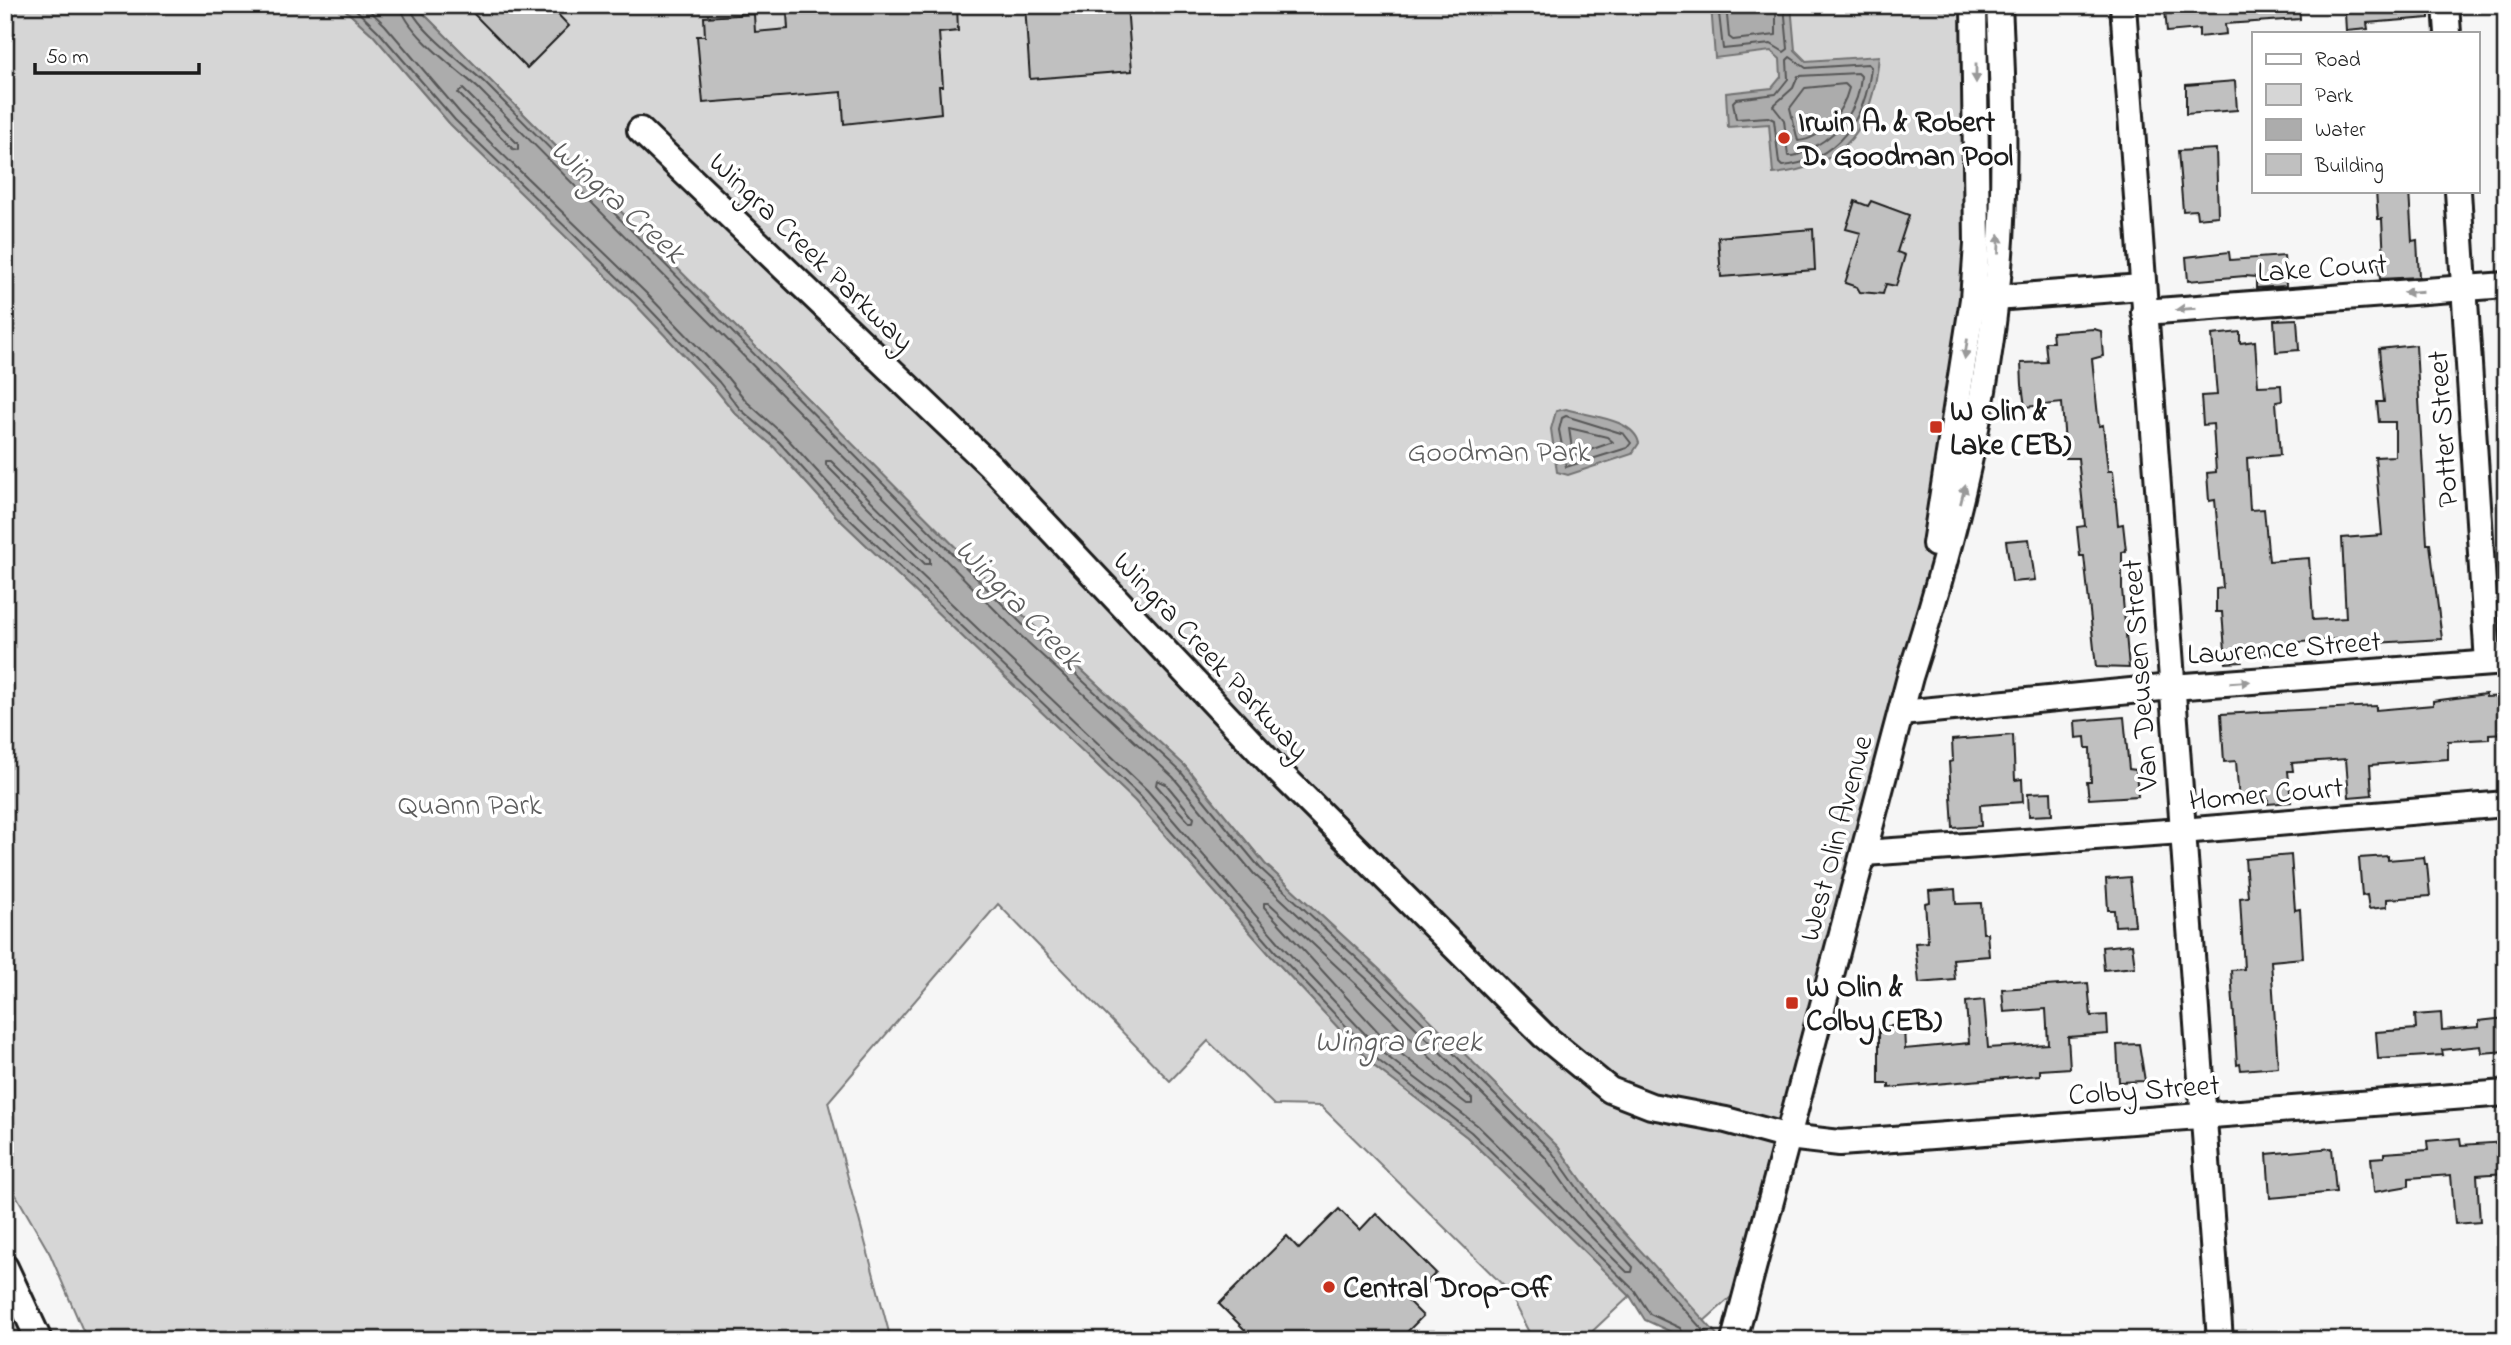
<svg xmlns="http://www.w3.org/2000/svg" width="2511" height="1345" font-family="'Indie Flower',sans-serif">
	<rect width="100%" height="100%" fill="#f6f6f6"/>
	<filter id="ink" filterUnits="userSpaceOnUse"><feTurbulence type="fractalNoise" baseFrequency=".0143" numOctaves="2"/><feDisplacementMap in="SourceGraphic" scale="14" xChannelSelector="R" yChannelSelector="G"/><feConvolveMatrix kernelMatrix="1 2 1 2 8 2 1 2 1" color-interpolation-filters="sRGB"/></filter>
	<g filter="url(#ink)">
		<g fill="#d6d6d6" stroke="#797979" stroke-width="2">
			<polygon points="5,5 340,5 373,35 450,124 635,304 714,387 735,413 774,447 836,516 1135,801 1271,956 1374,1066 1467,1137 1630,1296 1583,1340 1533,1340 1506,1288 1321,1106 1274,1105 1208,1041 1170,1081 998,904 828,1102 891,1340 87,1340 50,1254 5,1176"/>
			<polygon points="415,5 1974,5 1977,244 1939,521 1910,677 1750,1280 1703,1322 1599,1205 1558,1147 1380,970 1265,864 1185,766 1033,625"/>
			<polygon points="5,1287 27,1340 5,1340"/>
		</g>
		<g fill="#acacac" stroke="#727272" stroke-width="2">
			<polygon points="340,5 415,5 1033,625 1185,766 1265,864 1380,970 1558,1147 1599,1205 1722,1340 1682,1340 1676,1334 1645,1320 1630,1296 1467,1137 1374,1066 1271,956 1135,801 836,516 774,447 735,413 714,387 635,304 450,124 373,35"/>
			<path d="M 1711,5 L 1791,5 L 1795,50 L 1806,61 L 1879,56 C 1873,126 1847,167 1773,174 L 1769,124 L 1728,127 L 1726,93 L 1772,88 L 1781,77 L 1780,59 L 1771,51 L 1715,58 Z"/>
			<path d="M 1566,409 C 1587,416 1633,418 1639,443 L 1632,454 L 1568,475 L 1557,472 L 1551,429 L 1556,411 Z"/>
		</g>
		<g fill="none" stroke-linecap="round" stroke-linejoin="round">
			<g stroke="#565656" stroke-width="2">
				<polyline points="351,5 378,31 455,120 640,299 719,382 740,409 779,442 841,511 1140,796 1276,952 1379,1061 1471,1132 1635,1291 1650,1314 1680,1328 1687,1340"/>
				<path d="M 364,5 L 385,25 L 461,114 L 646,293 L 726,376 L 747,402 L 785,436 L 848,505 L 1147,790 L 1282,946 L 1384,1054 L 1477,1125 L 1627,1272 L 1632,1272 L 1633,1267 L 1586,1215 L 1545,1157 L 1369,981 L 1254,874 L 1173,777 L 1021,636 L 478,88 C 459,71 403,30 401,5"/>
				<path d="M 410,5 C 413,26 467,66 484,82 L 1028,630 L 1180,771 L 1260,868 L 1375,975 L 1552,1152 L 1593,1210 L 1712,1340"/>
				<polyline points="1718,5 1723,49 1771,44 1784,52 1788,49 1784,5"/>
				<polyline points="1726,5 1729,37 1733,40 1776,35 1776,5"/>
				<path d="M 1790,57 L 1806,68 L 1868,64 L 1871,67 C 1866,119 1837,161 1782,166 L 1779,163 L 1774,120 L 1768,117 L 1736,119 L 1733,102 L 1736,99 L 1776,94 L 1788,79 L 1787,60 Z"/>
				<path d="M 1858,73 L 1861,76 C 1859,108 1842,131 1814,147 C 1805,151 1798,157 1788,156 L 1784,120 L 1773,106 L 1793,88 L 1798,76 Z"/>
				<path d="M 1845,84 L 1849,88 C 1843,111 1823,139 1798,141 L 1790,108 L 1805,88 Z"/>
				<polygon points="463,89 518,144 518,150 513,149 458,93"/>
				<polygon points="1566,416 1624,434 1631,443 1627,448 1566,467 1559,430 1562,418"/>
				<polygon points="1569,428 1607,437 1613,442 1573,456"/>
				<polygon points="826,461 831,461 930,559 930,564 925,564 826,465"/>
				<polygon points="1157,780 1166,784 1194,818 1193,822 1189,822 1156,785"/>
				<polygon points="1264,903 1269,903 1361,989 1472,1099 1472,1104 1467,1104 1392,1047 1264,907"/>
			</g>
		</g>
		<g fill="#c0c0c0" stroke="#1c1c1c" stroke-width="2">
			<polygon points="465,5 549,5 569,26 527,68"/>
			<polygon points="808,5 957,5 958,31 939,33 943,86 939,86 941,113 844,124 842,92 703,103 697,36 705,36 704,17 754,14 755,32 788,29 787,13 808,11"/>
			<polygon points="1025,5 1127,5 1132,71 1030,79"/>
			<polygon points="2227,5 2299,5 2300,19 2225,24 2226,34 2199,37 2199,29 2167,32 2165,10"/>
			<polygon points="2353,5 2429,5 2429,18 2367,23 2368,29 2346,31 2345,13 2353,12"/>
			<polygon points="2235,81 2237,110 2186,114 2186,85"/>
			<polygon points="2216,149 2218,216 2197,218 2196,210 2183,211 2178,151"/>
			<polygon points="2376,191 2409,191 2412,241 2417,240 2419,277 2380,279 2378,262 2384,262 2382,219 2378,219"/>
			<polygon points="1855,201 1868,206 1871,201 1909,215 1897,252 1905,255 1896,286 1886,284 1883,294 1860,292 1857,287 1845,283 1861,233 1846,229"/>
			<polygon points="1813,229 1815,270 1721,277 1718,237"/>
			<polygon points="2229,252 2230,260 2284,256 2286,286 2256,288 2256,277 2245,276 2188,281 2186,257"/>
			<polygon points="2297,319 2299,350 2276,352 2274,320"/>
			<polygon points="2094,329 2101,331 2103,356 2092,359 2099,426 2103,425 2108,471 2113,471 2118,525 2123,524 2126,551 2122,552 2122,589 2129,668 2096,667 2084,556 2080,556 2077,527 2085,526 2078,458 2066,458 2062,403 2025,407 2022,385 2021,363 2047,362 2045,342 2053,342 2052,332"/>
			<polygon points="2240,332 2240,343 2255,341 2258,386 2281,385 2282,401 2276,402 2280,455 2247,458 2250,510 2264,509 2269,561 2309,558 2313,620 2346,618 2342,538 2382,535 2375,457 2395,456 2395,422 2379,422 2377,402 2384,402 2379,349 2416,345 2427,544 2430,544 2442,639 2341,645 2340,639 2276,644 2277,652 2242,656 2242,662 2226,663 2222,612 2216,612 2216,589 2223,588 2219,543 2215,500 2209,501 2207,473 2216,472 2213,424 2203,425 2201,396 2217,395 2212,335"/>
			<polygon points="2029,539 2035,580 2012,582 2006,541"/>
			<polygon points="2486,694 2486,697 2506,696 2506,733 2489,734 2489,739 2448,741 2448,759 2370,765 2372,795 2349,797 2346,759 2292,763 2293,771 2288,771 2291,802 2268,804 2268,799 2239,801 2236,761 2224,762 2221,714 2376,706 2376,710 2433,705 2433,701"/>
			<polygon points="2124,717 2129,769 2136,770 2138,796 2089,799 2087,782 2091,782 2090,748 2086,748 2085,737 2076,738 2075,721"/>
			<polygon points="2013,735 2015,780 2022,779 2023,802 1980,805 1981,826 1953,828 1949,762 1953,761 1952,740"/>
			<polygon points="2051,792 2052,815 2029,816 2028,793"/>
			<polygon points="2291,855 2295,910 2300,909 2303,958 2271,961 2278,1067 2241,1070 2240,1064 2237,1065 2231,970 2244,969 2240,898 2248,897 2245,859"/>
			<polygon points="2388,856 2388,860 2424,857 2425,864 2427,864 2430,896 2387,899 2387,907 2369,909 2367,895 2362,896 2359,858"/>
			<polygon points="2130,877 2135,925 2115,926 2114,910 2108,910 2106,879"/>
			<polygon points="1955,889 1956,904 1981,903 1983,933 1987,933 1989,956 1953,959 1955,980 1919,983 1915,943 1928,942 1925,903 1930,902 1929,891"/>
			<polygon points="2132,944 2135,967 2104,970 2102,947"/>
			<polygon points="2088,983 2091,1016 2107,1015 2108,1034 2068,1037 2070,1068 2040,1070 2040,1075 1889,1088 1889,1084 1879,1084 1879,1027 1904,1025 1905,1049 1969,1043 1966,1002 1984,1000 1988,1048 2048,1044 2046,1009 2004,1012 2002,989"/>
			<polygon points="2441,1013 2442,1030 2479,1027 2479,1021 2505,1018 2506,1051 2482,1053 2481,1046 2442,1050 2443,1055 2378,1059 2376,1032 2416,1029 2415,1015"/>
			<polygon points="2139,1044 2145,1081 2119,1082 2117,1045"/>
			<polygon points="2460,1138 2461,1145 2506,1142 2506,1173 2477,1175 2480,1222 2455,1224 2451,1175 2409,1178 2409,1186 2374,1192 2371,1158 2384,1157 2384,1153 2428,1150 2427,1141"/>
			<polygon points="2332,1148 2336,1192 2270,1198 2267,1154"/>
			<polygon points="1339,1209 1360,1230 1376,1213 1436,1273 1408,1301 1423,1316 1399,1340 1255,1340 1219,1304 1287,1236 1299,1249"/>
		</g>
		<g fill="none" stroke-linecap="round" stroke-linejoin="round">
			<defs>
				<g id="minor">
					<polyline points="2123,5 2220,1340"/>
					<polyline points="2446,5 2448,33"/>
					<polyline points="640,130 992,467 1278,771 1544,1036 1610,1090 1651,1106 1726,1120 1788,1137 1840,1143 2506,1093"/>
					<polyline points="2458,191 2488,663"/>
					<polyline points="1982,299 2142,287"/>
					<polyline points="2144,312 2506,285"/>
					<polyline points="1935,544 1973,299 1977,244 1974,5"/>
					<polyline points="1901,713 2172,687 2506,662"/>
					<polyline points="1864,853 2182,831 2506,804"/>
					<polyline points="5,1267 39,1340"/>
					<path d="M 1734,1340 L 1910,677 C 1950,553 1982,428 1996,298 C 2007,202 2004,102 1999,5"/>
				</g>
			</defs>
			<use href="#minor" stroke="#1c1c1c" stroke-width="30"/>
			<use href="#minor" stroke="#fff" stroke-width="24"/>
		</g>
		<defs><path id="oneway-solid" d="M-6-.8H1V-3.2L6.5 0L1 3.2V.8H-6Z" transform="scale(1.75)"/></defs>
		<g fill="#999">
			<use href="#oneway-solid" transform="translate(1976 73) rotate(90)"/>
			<use href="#oneway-solid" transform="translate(1999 244) rotate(-87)"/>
			<use href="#oneway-solid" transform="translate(2413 292) rotate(176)"/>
			<use href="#oneway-solid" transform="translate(2186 309) rotate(176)"/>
			<use href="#oneway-solid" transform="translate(1966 349) rotate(98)"/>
			<use href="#oneway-solid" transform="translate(1963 494) rotate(-76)"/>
			<use href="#oneway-solid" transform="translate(2240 682) rotate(-4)"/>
		</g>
	</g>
	<g fill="#c8321e" stroke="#fff" stroke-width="2.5">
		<circle cx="1784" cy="138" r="7"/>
		<rect x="1929" y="420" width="14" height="14" rx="3.5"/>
		<rect x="1785" y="996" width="14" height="14" rx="3.5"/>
		<circle cx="1329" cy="1287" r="7"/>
	</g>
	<g text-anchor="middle" stroke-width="7" stroke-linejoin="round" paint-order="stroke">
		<g font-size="30" font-weight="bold" fill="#1c1c1c" stroke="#fff" text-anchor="start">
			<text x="1798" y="131">Irwin A. &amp; Robert<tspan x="1798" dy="34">D. Goodman Pool</tspan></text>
			<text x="1950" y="420">W Olin &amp;<tspan x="1950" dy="34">Lake (EB)</tspan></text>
			<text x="1806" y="996">W Olin &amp;<tspan x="1806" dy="34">Colby (EB)</tspan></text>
			<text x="1343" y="1297">Central Drop-Off</text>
		</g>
		<g font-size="30" fill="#1c1c1c" stroke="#fff">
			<text transform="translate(812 251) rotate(44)" y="10">Wingra Creek Parkway</text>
			<text transform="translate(2322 267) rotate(-4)" y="10">Lake Court</text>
			<text transform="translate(2442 429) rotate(-94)" y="10">Potter Street</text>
			<text transform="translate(2284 647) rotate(-4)" y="10">Lawrence Street</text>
			<text transform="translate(1212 655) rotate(47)" y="10">Wingra Creek Parkway</text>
			<text transform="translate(2139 675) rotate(-94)" y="10">Van Deusen Street</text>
			<text transform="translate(2266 793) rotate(-5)" y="10">Homer Court</text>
			<text transform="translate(1835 838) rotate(-75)" y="10">West Olin Avenue</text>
			<text transform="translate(2144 1089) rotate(-4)" y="10">Colby Street</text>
		</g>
		<g font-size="30" fill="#5d5d5d" stroke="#fff">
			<text x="1499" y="461">Goodman Park</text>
			<text x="470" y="814">Quann Park</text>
		</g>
		<g font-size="32" font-style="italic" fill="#5d5d5d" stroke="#fff">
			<text transform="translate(619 200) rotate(42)" y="11">Wingra Creek</text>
			<text transform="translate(1020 603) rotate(46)" y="11">Wingra Creek</text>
			<text x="1398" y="1051">Wingra Creek</text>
		</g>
	</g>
	<rect width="2511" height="1345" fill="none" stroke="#fff" stroke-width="28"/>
	<rect x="14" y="14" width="2483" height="1317" fill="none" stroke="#1c1c1c" stroke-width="2.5" filter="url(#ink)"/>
	<rect x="2252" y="32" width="228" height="161" fill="#ffffff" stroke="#a4a4a4" stroke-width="2"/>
	<rect x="2266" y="54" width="35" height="10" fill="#ffffff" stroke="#a4a4a4" stroke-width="2"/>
	<text x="2315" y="66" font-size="21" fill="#1c1c1c">Road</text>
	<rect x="2266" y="84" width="35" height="21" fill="#d6d6d6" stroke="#a4a4a4" stroke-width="2"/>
	<text x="2315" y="102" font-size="21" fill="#1c1c1c">Park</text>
	<rect x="2266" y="119" width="35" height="21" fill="#acacac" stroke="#a4a4a4" stroke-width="2"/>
	<text x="2315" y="136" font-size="21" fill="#1c1c1c">Water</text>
	<rect x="2266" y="154" width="35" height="21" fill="#c0c0c0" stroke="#a4a4a4" stroke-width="2"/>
	<text x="2315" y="172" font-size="21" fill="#1c1c1c">Building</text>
	<path d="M35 63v10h164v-10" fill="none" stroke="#1c1c1c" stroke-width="3.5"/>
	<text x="46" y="63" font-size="21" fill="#1c1c1c" stroke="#ffffff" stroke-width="5" paint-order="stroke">50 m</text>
</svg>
